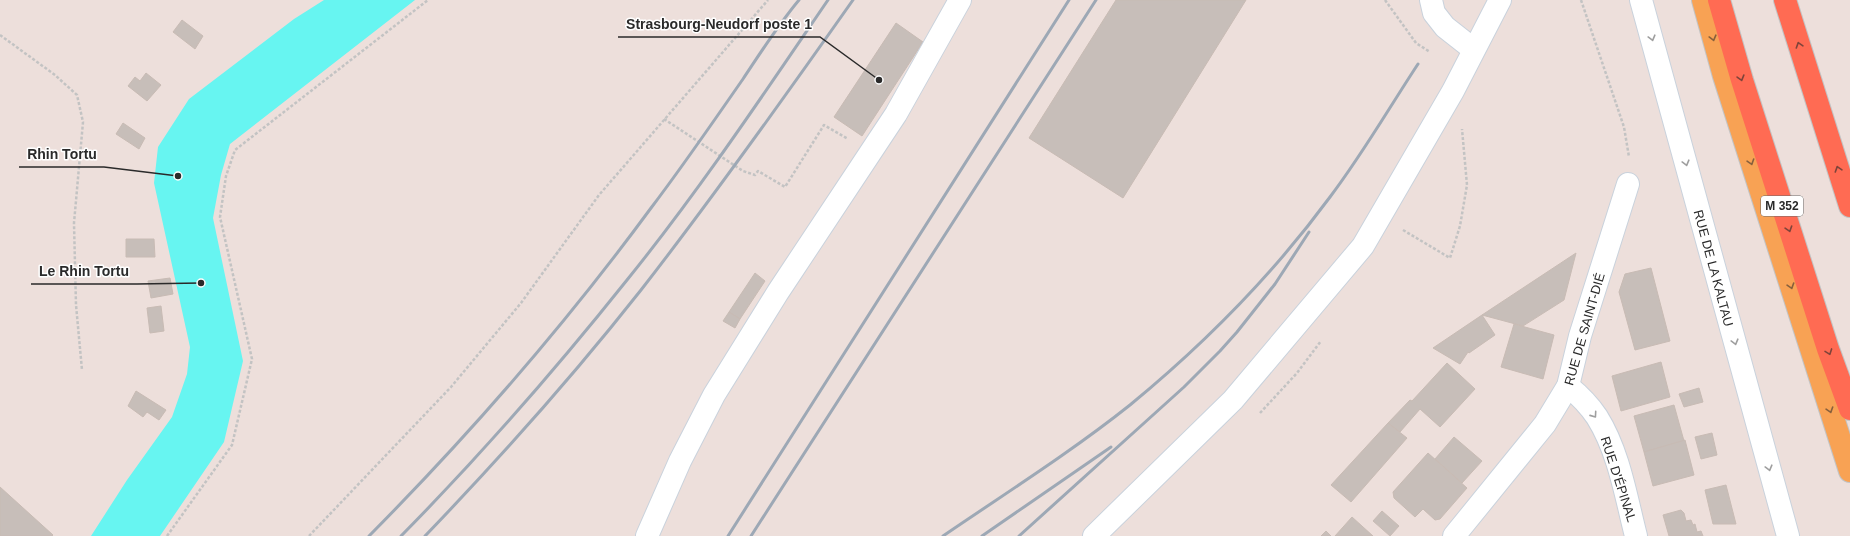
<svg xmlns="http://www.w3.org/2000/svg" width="1850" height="536" font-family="Helvetica,sans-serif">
	<rect width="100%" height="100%" fill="#eddfdb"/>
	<polygon fill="#67f5f1" points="324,0 415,0 230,144 221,175 213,218 243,361 224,442 160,536 91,536 127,480 172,417 187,374 190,347 154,183 158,147 189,99 294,19"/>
	<g fill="#c7beb9" stroke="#c8bbb4">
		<polygon points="1116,0 1246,0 1123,198 1029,138"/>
		<polygon points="182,20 203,36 195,49 173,32"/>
		<polygon points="896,23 923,42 862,136 834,117"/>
		<polygon points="146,73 161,85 147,101 128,86 135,77 140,81"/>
		<polygon points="123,123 145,138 139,149 116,134"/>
		<polygon points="126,239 154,239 155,257 126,257"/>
		<polygon points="1576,253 1564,300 1523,326 1482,315"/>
		<polygon points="1651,268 1670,341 1635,350 1619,292 1625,274"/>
		<polygon points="755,273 765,281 740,319 729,312"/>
		<polygon points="170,278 173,294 151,298 148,281"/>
		<polygon points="161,306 164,331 150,333 147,308"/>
		<polygon points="729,312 740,319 735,328 723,321"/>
		<polygon points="1482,315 1495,335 1469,353 1468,352 1460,364 1433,348"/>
		<polygon points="1514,324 1554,335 1543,379 1501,367"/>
		<polygon points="1661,362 1670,397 1621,411 1612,376"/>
		<polygon points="1447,363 1475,389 1440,427 1420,409 1400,432 1388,423 1410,400 1412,401"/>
		<polygon points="1699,388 1703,402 1684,407 1679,394"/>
		<polygon points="136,391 166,410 159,420 147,412 143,417 128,406"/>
		<polygon points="1674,405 1684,441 1644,452 1634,416"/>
		<polygon points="1388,423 1407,438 1351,502 1331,485"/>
		<polygon points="1712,433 1717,455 1701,459 1695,437"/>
		<polygon points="1454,437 1482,461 1462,483 1435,459"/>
		<polygon points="1685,440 1694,475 1653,486 1644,452"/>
		<polygon points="1428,453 1467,488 1440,519 1435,520 1423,509 1415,517 1394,498 1393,492"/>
		<polygon points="1726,485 1736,524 1713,524 1705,490"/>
		<polygon points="0,487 53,535 52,536 0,536"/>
		<polygon points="1681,510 1684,513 1686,521 1691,520 1693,525 1695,524 1697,532 1701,531 1703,536 1669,536 1663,515"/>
		<polygon points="1382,511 1399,526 1390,536 1373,521"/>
		<polygon points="1352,517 1373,536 1335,536"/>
		<polygon points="1326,531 1331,536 1321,536"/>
	</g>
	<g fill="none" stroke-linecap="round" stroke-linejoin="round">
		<defs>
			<g id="minor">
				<polyline points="1431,0 1434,13 1445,27 1473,49"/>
				<polyline points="1641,0 1788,536"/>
				<path d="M 1568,386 C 1579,395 1589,405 1597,417 C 1619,452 1626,497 1636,536"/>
				<polyline points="647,536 680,461 714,395 778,292 896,114 960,0"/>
				<polyline points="1094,536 1233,400 1363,246 1453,91 1500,0"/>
				<polyline points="1454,536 1545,424 1568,386 1580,336 1628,184"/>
			</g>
			<polyline id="major" points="1703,0 1724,76 1850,471"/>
			<g id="highway">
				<polyline points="1719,0 1742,80 1828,349 1850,409"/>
				<polyline points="1785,0 1850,206"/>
			</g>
		</defs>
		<use href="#minor" stroke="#c9d2dc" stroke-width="24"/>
		<use href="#major" stroke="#c3c3c3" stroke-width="24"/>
		<use href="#highway" stroke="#c3c3c3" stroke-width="24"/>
		<g stroke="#c3c3c3" stroke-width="2.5" stroke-dasharray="3 2" stroke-linecap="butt">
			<polyline points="1385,0 1416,43 1430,52"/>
			<polyline points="1581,0 1624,127 1629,157"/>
			<polyline points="0,35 55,75 77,95 83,122 74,223 76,305 82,370"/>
			<polyline points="664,119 743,171 755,175 758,171 785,187 824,125 848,139"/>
			<polyline points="1403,230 1450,258 1460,226 1467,185 1462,129"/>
			<polyline points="1260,413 1297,373 1321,341"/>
			<polyline points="167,536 232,445 252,359 220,217 226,176 235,150 428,0"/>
			<polyline points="309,536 451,387 521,303 599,195 768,0"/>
		</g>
		<use href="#minor" stroke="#fff" stroke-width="22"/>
		<use href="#major" stroke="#f8a254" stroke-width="22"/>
		<use href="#highway" stroke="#ff6b53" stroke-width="22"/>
		<g stroke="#9da8b5" stroke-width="3">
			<path d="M 369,536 C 471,433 565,325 651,208 C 683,166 713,122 743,79 C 761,52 778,25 799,0"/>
			<path d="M 401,536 C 481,455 556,369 627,280 C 699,191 763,95 828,0"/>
			<path d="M 425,536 C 501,457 574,375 641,290 C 715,195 784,98 853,0"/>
			<polyline points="728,536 1069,0"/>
			<polyline points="751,536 1096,0"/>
			<path d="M 943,536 C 1006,493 1071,452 1130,405 C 1203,345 1274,273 1330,197 C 1362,155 1389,108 1418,64"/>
			<polyline points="982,536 1111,447"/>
			<polyline points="1019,536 1184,387 1220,351 1237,332 1275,284 1309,232"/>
		</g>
	</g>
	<defs><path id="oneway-chevron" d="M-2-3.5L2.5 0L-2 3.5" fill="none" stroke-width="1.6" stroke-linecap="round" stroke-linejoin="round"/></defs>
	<g stroke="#9f9f9f">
		<use href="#oneway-chevron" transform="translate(1652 38) rotate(75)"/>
		<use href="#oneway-chevron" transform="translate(1686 163) rotate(75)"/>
		<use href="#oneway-chevron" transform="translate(1735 342) rotate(75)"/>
		<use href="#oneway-chevron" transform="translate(1594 415) rotate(55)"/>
		<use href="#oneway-chevron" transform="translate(1769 468) rotate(75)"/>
	</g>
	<g stroke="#87603d">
		<use href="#oneway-chevron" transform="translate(1713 38) rotate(75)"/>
		<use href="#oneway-chevron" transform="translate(1751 162) rotate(72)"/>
		<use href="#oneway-chevron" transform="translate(1791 286) rotate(72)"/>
		<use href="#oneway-chevron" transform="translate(1830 410) rotate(72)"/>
	</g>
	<g stroke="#7f443a">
		<use href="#oneway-chevron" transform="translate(1799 45) rotate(-108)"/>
		<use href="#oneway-chevron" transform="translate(1741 78) rotate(74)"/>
		<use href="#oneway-chevron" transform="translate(1838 169) rotate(-108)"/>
		<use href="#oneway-chevron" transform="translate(1789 229) rotate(72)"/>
		<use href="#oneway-chevron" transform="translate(1829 352) rotate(70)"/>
	</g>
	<g text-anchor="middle" stroke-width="3" stroke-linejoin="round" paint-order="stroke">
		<rect fill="#fff" stroke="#6a6a6a" stroke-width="1" x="1761" y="196" width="42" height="20" rx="3"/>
		<g font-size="12" font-weight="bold" fill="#2a2a2a">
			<text x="1782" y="210">M 352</text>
		</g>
		<g font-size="13" fill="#2a2a2a" stroke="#fff">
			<text transform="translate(1714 268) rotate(75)" y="5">RUE DE LA KALTAU</text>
			<text transform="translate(1584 329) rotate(-74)" y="5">RUE DE SAINT-DIÉ</text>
			<text transform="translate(1619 479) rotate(72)" y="5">RUE D'ÉPINAL</text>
		</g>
	</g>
	<path fill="none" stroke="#2a2a2a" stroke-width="1.5" d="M879 80L820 37H618M178 176L104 167H19M201 283L137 284H31"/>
	<g fill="#2a2a2a" stroke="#fff" stroke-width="1.5">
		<circle cx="879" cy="80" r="4"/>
		<circle cx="178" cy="176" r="4"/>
		<circle cx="201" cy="283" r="4"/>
	</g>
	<g font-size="14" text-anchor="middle" font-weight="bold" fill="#2a2a2a" stroke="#fff" stroke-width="3" stroke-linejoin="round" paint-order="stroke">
		<text x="719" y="29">Strasbourg-Neudorf poste 1</text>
		<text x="62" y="159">Rhin Tortu</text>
		<text x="84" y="276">Le Rhin Tortu</text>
	</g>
</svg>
